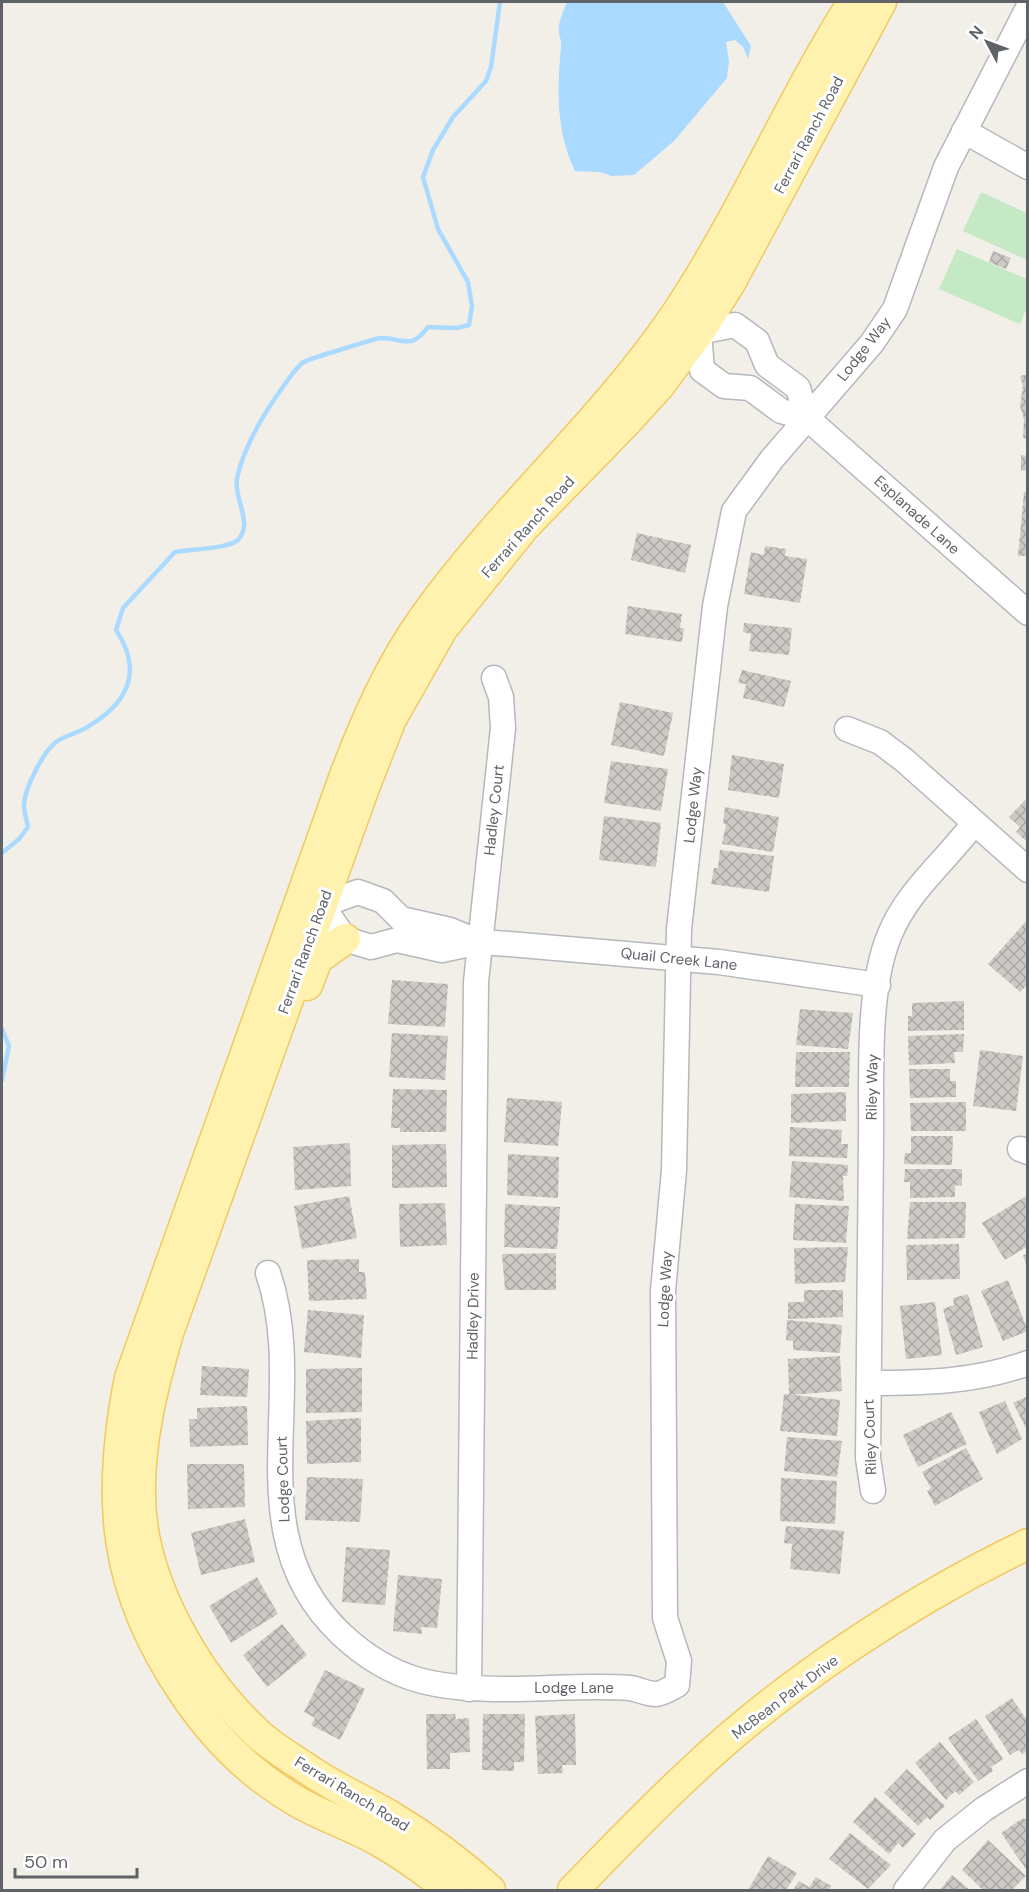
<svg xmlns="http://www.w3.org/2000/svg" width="1029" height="1892" font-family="'DM Sans',sans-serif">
	<defs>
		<pattern id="building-cross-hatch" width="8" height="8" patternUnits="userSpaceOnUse" patternTransform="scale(1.5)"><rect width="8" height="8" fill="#cccac5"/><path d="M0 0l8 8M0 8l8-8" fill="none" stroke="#a9a8a4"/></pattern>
	</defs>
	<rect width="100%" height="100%" fill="#f1efe8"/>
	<g fill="#c5e8c5">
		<polygon points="981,192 1027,213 1027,260 963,231"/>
		<polygon points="957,249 1027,279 1027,307 1020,324 939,289"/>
	</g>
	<path fill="#aadaff" d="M 567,2 L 723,2 L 751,46 L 748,59 L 743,47 L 735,40 L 726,42 L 729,61 L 727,78 L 674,141 L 634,175 L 612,176 L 600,172 L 575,171 C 556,130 557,91 561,47 C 562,41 560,39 559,33 C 557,24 564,10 567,2 Z"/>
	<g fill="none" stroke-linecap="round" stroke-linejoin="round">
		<g stroke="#aadaff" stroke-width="4.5">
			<path d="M 2,853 L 19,839 L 28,827 C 27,820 23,810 24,804 C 25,788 43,752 56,742 C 65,735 79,733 89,726 C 129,702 143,670 116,630 L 123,608 L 175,552 C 190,549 228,549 238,540 C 254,523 233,498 237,478 C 245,442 268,407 290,377 C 294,372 300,363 306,361 C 312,358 375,339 380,338 C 405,338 410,351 428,327 L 457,328 L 469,325 L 472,306 L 468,282 L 438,229 L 423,177 L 433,150 L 453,117 L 486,81 L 491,67 L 500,2"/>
			<polyline points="2,1029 9,1046 2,1080"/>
		</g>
	</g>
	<g fill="url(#building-cross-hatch)">
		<polygon points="993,251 1011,258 1006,269 989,262"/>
		<polygon points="1028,374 1028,439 1023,438 1024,419 1020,406 1023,386 1020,376"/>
		<polygon points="1021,455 1028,456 1028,471 1021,470"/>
		<polygon points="1024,492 1028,492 1028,556 1018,556"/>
		<polygon points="637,533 691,545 685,573 631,560"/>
		<polygon points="765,546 786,549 785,556 807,559 800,603 744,594 751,552 764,555"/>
		<polygon points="628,606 682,614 680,628 684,628 682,642 625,634"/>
		<polygon points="744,623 792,628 789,655 749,651 751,634 743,632"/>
		<polygon points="742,670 791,681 784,707 743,698 746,684 738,683"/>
		<polygon points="620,702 673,713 664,756 611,745"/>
		<polygon points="732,755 784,764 779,798 728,790"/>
		<polygon points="611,761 668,769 661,811 604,803"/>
		<polygon points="1028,797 1028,839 1026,841 1016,832 1020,827 1009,817"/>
		<polygon points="725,807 779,817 773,852 722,844 726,824 723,823"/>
		<polygon points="604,816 661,823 656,867 599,860"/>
		<polygon points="720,850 774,856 769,892 711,884 714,868 718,868"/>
		<polygon points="1028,919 1028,984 1020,992 988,964"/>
		<polygon points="392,980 448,984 445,1027 388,1024"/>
		<polygon points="964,1001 964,1030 908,1031 908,1016 912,1016 912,1003"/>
		<polygon points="800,1009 853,1013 848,1049 796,1045"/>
		<polygon points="392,1033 448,1036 445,1080 389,1077"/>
		<polygon points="964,1034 963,1052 954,1052 955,1063 909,1065 908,1036"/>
		<polygon points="980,1050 1023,1056 1016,1111 973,1106"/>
		<polygon points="796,1052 850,1052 849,1087 795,1087"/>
		<polygon points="909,1069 950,1069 950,1081 956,1081 956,1097 910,1098"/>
		<polygon points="393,1089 447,1090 446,1132 400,1132 400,1128 391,1128"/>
		<polygon points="846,1092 846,1121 791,1123 791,1094"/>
		<polygon points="507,1098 562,1102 558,1146 504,1142"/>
		<polygon points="966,1102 966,1131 911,1131 910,1103"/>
		<polygon points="790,1127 842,1130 841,1144 848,1144 847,1158 789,1156"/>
		<polygon points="911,1136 953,1136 952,1165 904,1164 905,1153 911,1153"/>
		<polygon points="350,1143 351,1186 295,1190 293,1147"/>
		<polygon points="446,1144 447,1187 392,1188 392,1145"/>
		<polygon points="508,1154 559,1157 558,1198 507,1195"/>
		<polygon points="792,1161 848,1165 847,1176 843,1176 844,1201 789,1197"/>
		<polygon points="905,1169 962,1169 962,1186 955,1185 955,1197 910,1198 910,1182 904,1182"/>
		<polygon points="1028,1195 1028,1246 1005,1260 982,1223"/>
		<polygon points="349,1196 357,1238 302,1249 294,1206"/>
		<polygon points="910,1202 966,1202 965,1238 907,1239"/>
		<polygon points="445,1203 447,1245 400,1247 399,1204"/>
		<polygon points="505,1204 560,1207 557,1249 504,1247"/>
		<polygon points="795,1204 849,1206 846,1243 793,1240"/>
		<polygon points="959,1244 960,1279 907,1280 906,1245"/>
		<polygon points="848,1247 845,1282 795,1284 794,1248"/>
		<polygon points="556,1253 556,1290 505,1290 502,1254"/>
		<polygon points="1028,1254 1028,1268 1027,1268 1023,1255"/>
		<polygon points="359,1259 359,1272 365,1272 367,1299 309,1301 307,1260"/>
		<polygon points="1008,1280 1028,1331 1003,1341 981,1291"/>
		<polygon points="804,1290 843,1290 843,1317 788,1319 788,1302 804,1302"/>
		<polygon points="968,1294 983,1347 956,1355 943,1309 954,1305 953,1298"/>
		<polygon points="935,1302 942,1355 906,1359 900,1306"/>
		<polygon points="308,1310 364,1315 361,1358 304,1352"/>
		<polygon points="787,1320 842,1325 840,1353 793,1350 793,1341 786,1340"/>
		<polygon points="840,1356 842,1391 789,1395 788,1359"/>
		<polygon points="202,1366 249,1369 247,1397 200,1395"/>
		<polygon points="362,1368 362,1412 306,1413 306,1369"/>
		<polygon points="784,1394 840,1400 837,1436 780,1431"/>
		<polygon points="1028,1396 1028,1432 1013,1403"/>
		<polygon points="1005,1401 1022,1439 997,1454 979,1412"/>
		<polygon points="247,1406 248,1445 190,1447 189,1419 197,1419 197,1408"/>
		<polygon points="951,1412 967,1444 918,1467 903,1435"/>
		<polygon points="361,1418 361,1462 307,1464 306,1421"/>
		<polygon points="787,1437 842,1441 837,1477 784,1471"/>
		<polygon points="966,1448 983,1479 935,1506 927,1491 931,1488 922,1472"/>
		<polygon points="187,1464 244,1464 245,1507 188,1509"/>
		<polygon points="307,1477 363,1479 360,1522 305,1520"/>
		<polygon points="781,1478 837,1481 835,1524 780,1521"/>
		<polygon points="245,1519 255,1562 201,1575 191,1533"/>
		<polygon points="786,1526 844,1531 840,1574 790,1569 792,1544 784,1543"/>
		<polygon points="346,1547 390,1550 385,1605 342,1602"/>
		<polygon points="398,1575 442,1579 437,1628 421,1627 422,1634 393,1631"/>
		<polygon points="257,1577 278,1614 231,1643 209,1606"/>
		<polygon points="282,1624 307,1655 267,1687 243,1655"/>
		<polygon points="325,1670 365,1689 340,1740 311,1725 315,1718 304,1712"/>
		<polygon points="1012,1698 1028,1722 1028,1751 1022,1754 1019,1750 1010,1755 985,1716"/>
		<polygon points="426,1714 455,1714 456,1719 469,1718 470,1752 450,1753 450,1769 427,1769"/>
		<polygon points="483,1714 525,1714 524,1762 514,1762 514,1771 482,1770"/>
		<polygon points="575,1714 576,1765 562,1765 563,1773 538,1774 535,1716"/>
		<polygon points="976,1719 1003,1759 991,1767 993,1771 978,1781 948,1738"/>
		<polygon points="940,1742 974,1782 959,1795 955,1791 946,1800 915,1763"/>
		<polygon points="907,1769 945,1806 930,1820 927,1817 918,1826 884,1793"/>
		<polygon points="875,1797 916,1834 903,1848 898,1843 889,1854 853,1822"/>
		<polygon points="1023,1818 1028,1821 1028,1872 1001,1833"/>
		<polygon points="850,1833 891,1865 868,1889 829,1859"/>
		<polygon points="988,1840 1026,1876 1012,1890 983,1890 962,1870"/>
		<polygon points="768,1856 797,1873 786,1890 748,1890"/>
		<polygon points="952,1875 970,1890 940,1890"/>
		<polygon points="816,1877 831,1886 829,1890 793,1890 799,1881 809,1887"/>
	</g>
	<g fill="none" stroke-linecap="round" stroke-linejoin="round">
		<defs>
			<g id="minor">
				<polyline points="964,131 1028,167"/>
				<polyline points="807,418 798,388 767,365 757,341 735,325 699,332 702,370 724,386 750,388 781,411 807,418 1028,613"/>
				<polyline points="847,729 880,742 904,760 1028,870"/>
				<polyline points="479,942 450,930 401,919 383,901 358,892 322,905 345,939 371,947 397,940 442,950 479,942 509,944 719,962 878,985"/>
				<polyline points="1020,1149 1028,1152"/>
				<path d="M 268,1273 C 310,1395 234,1533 341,1634 C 393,1683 439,1689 507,1689 C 548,1689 589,1685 630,1688 C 638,1689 647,1694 656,1694 C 662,1694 671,1688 677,1685 L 679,1661 L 665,1618 L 663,1291 L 674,1170 L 679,929 L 715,606 L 734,511 L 772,459 L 872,343 L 895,309 L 946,167 L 1028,8"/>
				<path d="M 869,1383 C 924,1383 976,1382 1028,1363"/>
				<path d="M 873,1491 L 868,1458 C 869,1352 870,1247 871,1141 C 872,1080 866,990 890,934 C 908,890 946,861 974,823"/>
				<polyline points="469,1689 476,982 503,728 501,697 494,678"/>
				<polyline points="906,1890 945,1840 984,1809 1028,1781"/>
			</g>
			<g id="major">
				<polyline points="307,985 317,959 345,939"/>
				<path d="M 450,1890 C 427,1872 404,1855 379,1841 C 353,1826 324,1817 298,1802 C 251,1775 214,1738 184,1693 C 113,1589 106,1499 130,1378 L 344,778 C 366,720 390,665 426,615 C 502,509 602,423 675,316 C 742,216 789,103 853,2"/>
				<path d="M 490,1890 C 460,1863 427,1838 392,1817 C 365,1801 335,1788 309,1770 C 292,1759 272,1747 257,1733 C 196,1676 140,1580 140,1494 C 139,1439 153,1386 168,1333 L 365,785 L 391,719 L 442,629 L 524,527 L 628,420 L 659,386 L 699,332 L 730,283 L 881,2"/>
				<path d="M 573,1890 C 611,1851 649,1811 689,1774 C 783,1684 911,1600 1028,1544"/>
			</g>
		</defs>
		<use href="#minor" stroke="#b5b8bc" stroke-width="27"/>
		<use href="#major" stroke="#f2c960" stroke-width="33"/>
		<use href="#minor" stroke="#fff" stroke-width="24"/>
		<use href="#major" stroke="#fff2af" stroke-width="30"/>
	</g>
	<g text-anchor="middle" stroke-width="6" stroke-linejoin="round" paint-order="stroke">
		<g font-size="15" fill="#5f6368" stroke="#fff">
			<text transform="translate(809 135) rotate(-62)" y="5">Ferrari Ranch Road</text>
			<text transform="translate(864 349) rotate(-52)" y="5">Lodge Way</text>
			<text transform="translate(917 515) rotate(42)" y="5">Esplanade Lane</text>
			<text transform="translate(528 527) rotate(-48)" y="5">Ferrari Ranch Road</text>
			<text transform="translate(693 805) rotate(-84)" y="5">Lodge Way</text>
			<text transform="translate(494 810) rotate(-84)" y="5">Hadley Court</text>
			<text transform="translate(305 952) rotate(-70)" y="5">Ferrari Ranch Road</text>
			<text transform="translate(679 959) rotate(6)" y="5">Quail Creek Lane</text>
			<text transform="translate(872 1087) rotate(-89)" y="5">Riley Way</text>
			<text transform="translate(665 1289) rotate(-87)" y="5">Lodge Way</text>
			<text transform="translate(473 1316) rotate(-89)" y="5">Hadley Drive</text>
			<text transform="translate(870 1437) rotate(-92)" y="5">Riley Court</text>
			<text transform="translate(283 1479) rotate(-92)" y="5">Lodge Court</text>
			<text x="574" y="1693">Lodge Lane</text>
			<text transform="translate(785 1697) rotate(-37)" y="5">McBean Park Drive</text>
			<text transform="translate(352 1794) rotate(31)" y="5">Ferrari Ranch Road</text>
		</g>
	</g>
	<rect width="1029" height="1892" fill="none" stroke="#5f6368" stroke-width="6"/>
	<g transform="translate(987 42) rotate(311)" stroke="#ffffff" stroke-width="4.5" paint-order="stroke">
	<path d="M0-4.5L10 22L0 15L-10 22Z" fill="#5f6368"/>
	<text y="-9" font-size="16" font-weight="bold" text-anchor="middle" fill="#5f6368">N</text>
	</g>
	<path d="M15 1868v9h122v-9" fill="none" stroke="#5f6368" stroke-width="3"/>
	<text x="24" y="1868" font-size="18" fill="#5f6368" stroke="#ffffff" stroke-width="4.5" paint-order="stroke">50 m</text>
</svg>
